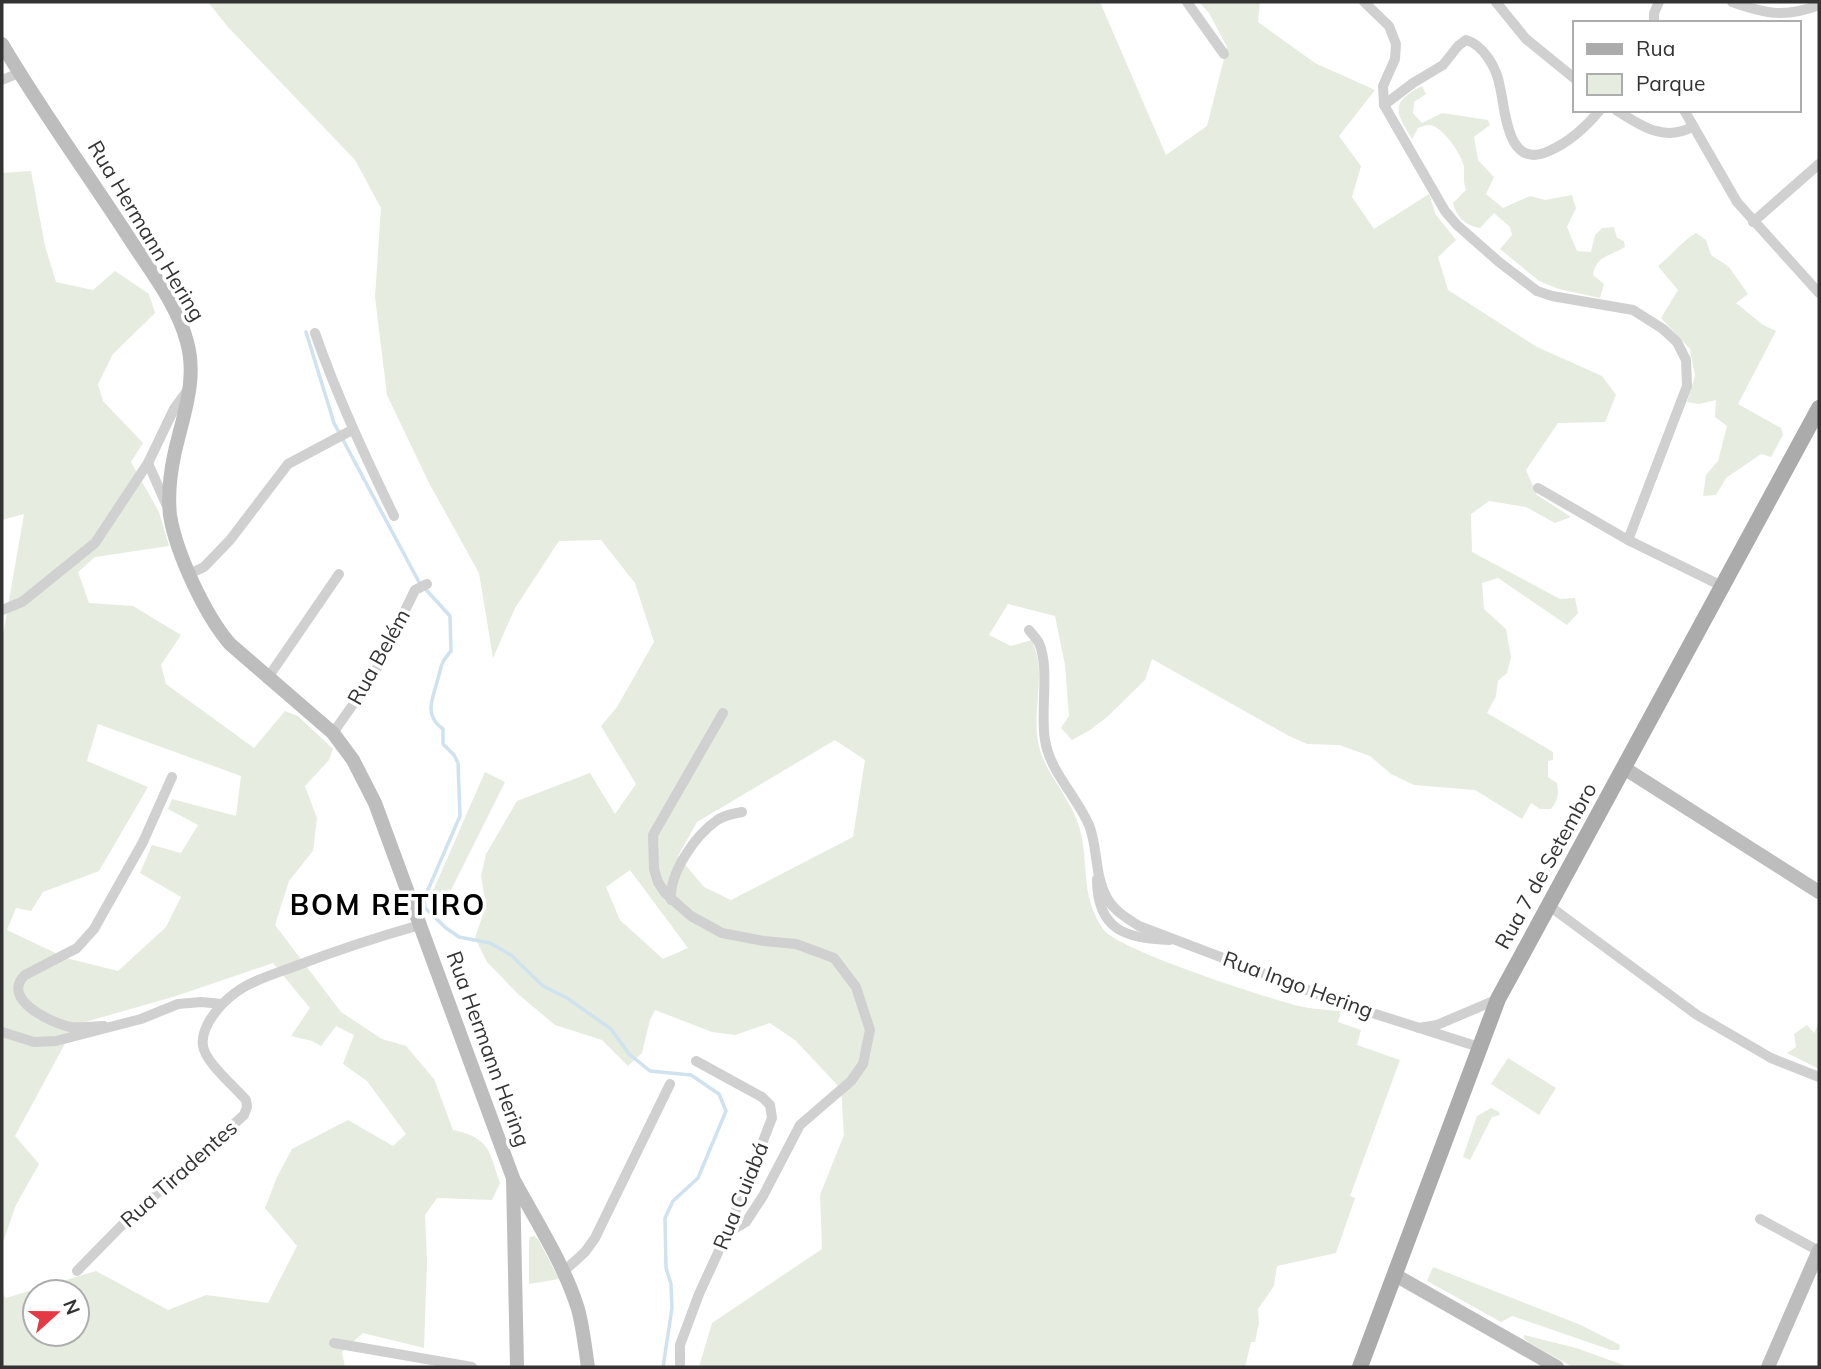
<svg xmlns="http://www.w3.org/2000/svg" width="1821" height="1369" font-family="Mulish,sans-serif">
	<rect width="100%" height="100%" fill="#fff"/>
	<g fill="#e6ecdf" fill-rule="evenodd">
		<path d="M 208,2 L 1100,2 L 1166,155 L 1207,126 L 1227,47 L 1209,13 L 1199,2 L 1260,2 L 1258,22 L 1315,63 L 1375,90 L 1339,136 L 1361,166 L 1352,197 L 1374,229 L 1429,194 L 1436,215 L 1456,240 L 1438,257 L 1448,290 L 1537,347 L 1602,376 L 1616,395 L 1605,422 L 1558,423 L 1526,470 L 1537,495 L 1571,517 L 1555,523 L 1526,507 L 1489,501 L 1471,514 L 1472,552 L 1560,599 L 1575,598 L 1578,613 L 1567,625 L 1498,578 L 1482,583 L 1484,609 L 1506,629 L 1511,657 L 1507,673 L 1498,681 L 1496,696 L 1487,713 L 1553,752 L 1553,760 L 1548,761 L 1548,777 L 1557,783 C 1559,793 1558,801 1551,809 L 1540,809 L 1531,803 L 1522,819 L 1475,790 L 1414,785 L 1391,774 L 1370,756 L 1339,745 L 1307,744 L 1289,736 L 1152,659 L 1145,680 L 1107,717 L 1090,730 L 1072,740 L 1061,728 L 1069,716 L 1065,665 L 1055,616 L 1008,604 L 989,635 L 1011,646 L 1032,640 C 1034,647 1037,654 1038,661 C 1042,688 1032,718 1039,746 C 1046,775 1070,797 1079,826 C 1090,864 1079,893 1103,929 C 1117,950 1267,998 1299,1006 C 1312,1009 1327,1010 1341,1011 L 1338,1022 L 1361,1030 L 1357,1045 L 1400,1060 L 1350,1196 L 1355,1198 L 1336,1253 L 1277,1266 L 1274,1286 L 1258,1309 L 1259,1323 L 1255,1342 L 1251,1342 L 1245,1367 L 699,1367 L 712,1323 L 822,1249 L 820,1195 L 844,1135 L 841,1089 L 796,1041 L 770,1023 L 735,1035 L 712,1032 L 655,1010 L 650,1020 L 642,1053 L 628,1066 L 602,1040 L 555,1025 L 518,994 L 487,962 L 475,938 L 486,905 L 481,876 L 486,854 L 517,801 L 590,773 L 615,814 L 636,784 L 601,726 L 617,707 L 654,642 L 635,583 L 601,540 L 559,541 L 515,608 L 493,658 L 479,573 L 429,483 L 387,395 L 375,297 L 381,208 L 355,160 L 228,27 ZM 835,740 L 865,760 L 853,837 L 731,900 L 704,887 L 678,856 L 697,822 ZM 630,870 L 688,948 L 663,959 L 620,920 L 606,887 Z"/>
		<path d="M 1422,86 L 1426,94 L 1414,102 L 1413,113 L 1422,123 L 1442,113 L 1488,120 L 1490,125 L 1474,137 L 1478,160 L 1494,177 L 1486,194 L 1503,208 L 1530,196 L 1545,200 L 1572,195 L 1576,208 L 1567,227 L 1577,251 L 1591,252 L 1595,235 L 1602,228 L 1614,227 L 1617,238 L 1624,241 L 1625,247 C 1610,256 1596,256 1593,275 L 1604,284 L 1600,298 L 1559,289 L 1539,281 L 1500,249 L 1512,235 L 1510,227 L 1494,213 L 1480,228 C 1466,226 1456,217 1453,203 L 1466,190 C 1463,181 1464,176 1464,167 C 1463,156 1442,125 1429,125 C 1425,125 1422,127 1418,128 L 1412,139 C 1395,112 1390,102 1422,86 Z"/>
		<path d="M 31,171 L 45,246 L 56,282 L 93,290 L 115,271 L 149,294 L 155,313 L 113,354 L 98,384 L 103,401 L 143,443 L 131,462 L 159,512 L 169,546 L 95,557 L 78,572 L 89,603 L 133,606 L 181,635 L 161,665 L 166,684 L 254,748 L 285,711 L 298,716 L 333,749 L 329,760 L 305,786 L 317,818 L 313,851 L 289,881 L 275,925 L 341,1012 L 382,1039 L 406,1046 L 434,1079 L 453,1130 C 490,1138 489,1151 500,1183 L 492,1200 L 437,1198 L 425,1215 L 427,1262 L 424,1348 L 363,1333 L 342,1352 L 345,1367 L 2,1367 L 2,1293 L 6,1298 L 96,1271 L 168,1310 L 206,1295 L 268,1303 L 297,1246 L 265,1208 L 277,1177 L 292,1149 L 348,1120 L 393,1146 L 406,1134 L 367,1081 L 343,1064 L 354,1035 L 336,1026 L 321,1046 L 312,1041 L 291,1036 L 310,1008 L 273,963 L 176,996 L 75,1025 L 15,1136 L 39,1164 L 16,1205 L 2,1245 L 2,641 L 24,514 L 2,520 L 2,173 ZM 98,724 L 241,776 L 236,816 L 172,799 L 168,809 L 198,825 L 181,853 L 152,845 L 140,873 L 181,897 L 166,927 L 118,971 L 66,958 L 7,930 L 16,908 L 31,911 L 43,892 L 99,871 L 148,787 L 87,761 ZM 35,1292 L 77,1292 L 77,1334 L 35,1334 Z"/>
		<path d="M 1696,233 L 1706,240 L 1711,255 L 1729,267 L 1748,294 L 1736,303 L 1763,325 L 1776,331 L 1738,404 L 1781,428 L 1783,435 L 1771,457 L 1761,454 L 1726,478 L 1716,495 L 1703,496 L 1706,475 L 1718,461 L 1727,426 L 1715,417 L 1716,400 L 1699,404 L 1687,402 L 1695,376 L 1690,349 L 1661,318 L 1678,290 L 1658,266 C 1672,255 1681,242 1696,233 Z"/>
		<polygon points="485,772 505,782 440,912 433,900 433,891"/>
		<polygon points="1819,1023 1819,1069 1787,1053 1796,1047 1794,1034 1807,1025 1814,1033"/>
		<polygon points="1508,1058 1556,1088 1539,1115 1491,1084"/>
		<polygon points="1491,1108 1499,1112 1500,1115 1492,1117 1470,1160 1463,1157 1477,1116"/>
		<polygon points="534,1236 538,1239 559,1279 529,1284 529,1241 530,1237"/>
		<polygon points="1433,1267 1581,1325 1620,1345 1619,1350 1611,1350 1512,1316 1501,1322 1427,1281"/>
		<polygon points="1524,1335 1576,1348 1629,1367 1573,1367 1529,1343 1524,1338"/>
	</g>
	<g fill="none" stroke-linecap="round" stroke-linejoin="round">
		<path stroke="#cfe2ee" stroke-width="3.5" d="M 306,332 L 334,423 L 419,582 L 450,616 L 451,651 C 439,665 442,666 437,682 C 432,700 424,716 443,729 L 443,744 L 454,755 L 458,763 L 460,816 L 424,899 L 425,908 L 446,928 L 459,937 L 490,943 L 511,955 L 543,986 L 567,998 L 611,1029 L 629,1054 L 650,1071 L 691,1075 L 719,1094 L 726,1111 L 698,1178 L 673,1201 L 665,1218 L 666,1268 L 671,1284 L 672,1308 L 663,1367"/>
		<g stroke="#d0d0d0" stroke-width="10">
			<polyline points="1187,2 1224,54"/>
			<polyline points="1364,2 1389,26 1396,44 1395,59 1383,86 1384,105 1445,211 1457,225 1499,262 1537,291 1552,296 1633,310 1663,329 1677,342 1686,360 1687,386 1628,540"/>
			<polyline points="1496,2 1526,39 1574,78"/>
			<path d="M 1732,2 C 1766,14 1785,18 1819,5"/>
			<polyline points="1654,23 1654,13 1659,2"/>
			<polyline points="2,80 19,73"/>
			<path d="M 1384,105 L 1413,83 L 1443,65 L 1458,46 L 1466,40 C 1484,45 1497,69 1500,87 C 1506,113 1507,170 1549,151 C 1570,142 1585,128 1600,110"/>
			<path d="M 1616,110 C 1641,126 1664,142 1692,127"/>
			<polyline points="1684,110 1737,202 1819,293"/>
			<polyline points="1753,222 1819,164"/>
			<path d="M 315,333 C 337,396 365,456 394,516"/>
			<polyline points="148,463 166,504"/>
			<polyline points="1538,488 1628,540 1722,586"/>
			<polyline points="189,574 204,567 230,540 288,464 352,430"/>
			<polyline points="2,610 22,602 95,543 148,463 174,409 187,391"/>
			<path d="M 1029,630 C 1032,634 1037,639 1039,643 C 1050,668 1040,712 1045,740 C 1050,772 1076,795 1089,825 C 1098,847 1094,874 1107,898 C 1114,911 1127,918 1139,926 L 1341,1003 L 1479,1047"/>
			<polyline points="267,679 339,574"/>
			<polyline points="723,713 653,835 654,869 658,882 665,893 691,916 722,933 764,941 796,944 834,958 856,987 870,1030 863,1064 851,1081 800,1125 763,1196 746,1222 727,1233"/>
			<polyline points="333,733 373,676 415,590 427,584"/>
			<path d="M 1097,879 C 1097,930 1126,939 1170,940"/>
			<path d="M 671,900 C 669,873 695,836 716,821 C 723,815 733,814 742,812"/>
			<polyline points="1548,905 1697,1015 1771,1058 1819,1077"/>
			<path d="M 104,1026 C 94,1026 81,1028 71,1027 C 51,1023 0,999 25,975 L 77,948 L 94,929 L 143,842 L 172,777"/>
			<polyline points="1419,1028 1437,1025 1498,999"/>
			<polyline points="2,1032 34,1042 56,1041 141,1019 178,1004 201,1002 222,1004"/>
			<polyline points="1760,1219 1819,1251"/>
			<path d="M 77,1271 L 125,1222 L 244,1115 L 247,1107 L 246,1100 C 235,1087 205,1062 203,1046 C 200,1027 220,1004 235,993 C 251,981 274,974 293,967 C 335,951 377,937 420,925"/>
			<polyline points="563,1272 585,1252 595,1238 670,1084"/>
			<polyline points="334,1343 472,1367"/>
			<polyline points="680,1367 680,1345 699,1294 727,1233 772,1118 770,1105 762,1097 696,1061"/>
		</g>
		<g stroke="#bdbdbd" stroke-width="14">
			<path d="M 2,44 C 42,112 90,177 133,244 C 153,274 178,307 187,342 C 198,381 182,418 174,456 C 170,475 168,496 170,515 C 176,553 205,615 230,644 L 333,733 L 353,760 L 375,803 L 513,1178 L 517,1367"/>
			<polyline points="1624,768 1819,892"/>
			<path d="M 515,1182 C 537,1223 564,1264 578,1309 C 583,1327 585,1348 588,1367"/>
			<polyline points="1395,1275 1557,1367"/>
			<polyline points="1768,1367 1819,1250"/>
		</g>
		<polyline stroke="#ababab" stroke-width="16" points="1360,1367 1498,999 1819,408"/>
	</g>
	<g text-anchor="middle" stroke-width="7" stroke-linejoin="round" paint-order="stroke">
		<g font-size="21" fill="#333" stroke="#fff">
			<text transform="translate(146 231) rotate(59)" y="7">Rua Hermann Hering</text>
			<text transform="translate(379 657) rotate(-61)" y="7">Rua Belém</text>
			<text transform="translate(1546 866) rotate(-61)" y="7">Rua 7 de Setembro</text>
			<text transform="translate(1298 985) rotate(20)" y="7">Rua Ingo Hering</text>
			<text transform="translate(488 1049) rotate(70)" y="7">Rua Hermann Hering</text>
			<text transform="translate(179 1174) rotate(-42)" y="7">Rua Tiradentes</text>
			<text transform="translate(741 1196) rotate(-68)" y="7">Rua Cuiabá</text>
		</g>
		<g font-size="28" font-weight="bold" letter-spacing="2" fill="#000" stroke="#fff">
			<text x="388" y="915">BOM RETIRO</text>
		</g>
	</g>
	<rect width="1821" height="1369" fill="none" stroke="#333333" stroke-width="7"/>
	<rect x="1573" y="21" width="228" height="91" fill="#ffffff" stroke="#adadad" stroke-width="2"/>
	<rect x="1587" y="44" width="35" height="10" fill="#ababab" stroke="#adadad" stroke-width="2"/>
	<text x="1636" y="56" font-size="21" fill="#333333">Rua</text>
	<rect x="1587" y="74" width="35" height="21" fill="#e6ecdf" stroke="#adadad" stroke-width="2"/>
	<text x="1636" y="91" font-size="21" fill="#333333">Parque</text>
	<g transform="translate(56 1313) rotate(69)"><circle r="33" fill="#ffffff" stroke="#adadad" stroke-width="2"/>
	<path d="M0-5L12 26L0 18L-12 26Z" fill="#e63946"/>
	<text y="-10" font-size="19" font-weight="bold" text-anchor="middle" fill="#333333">N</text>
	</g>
</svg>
